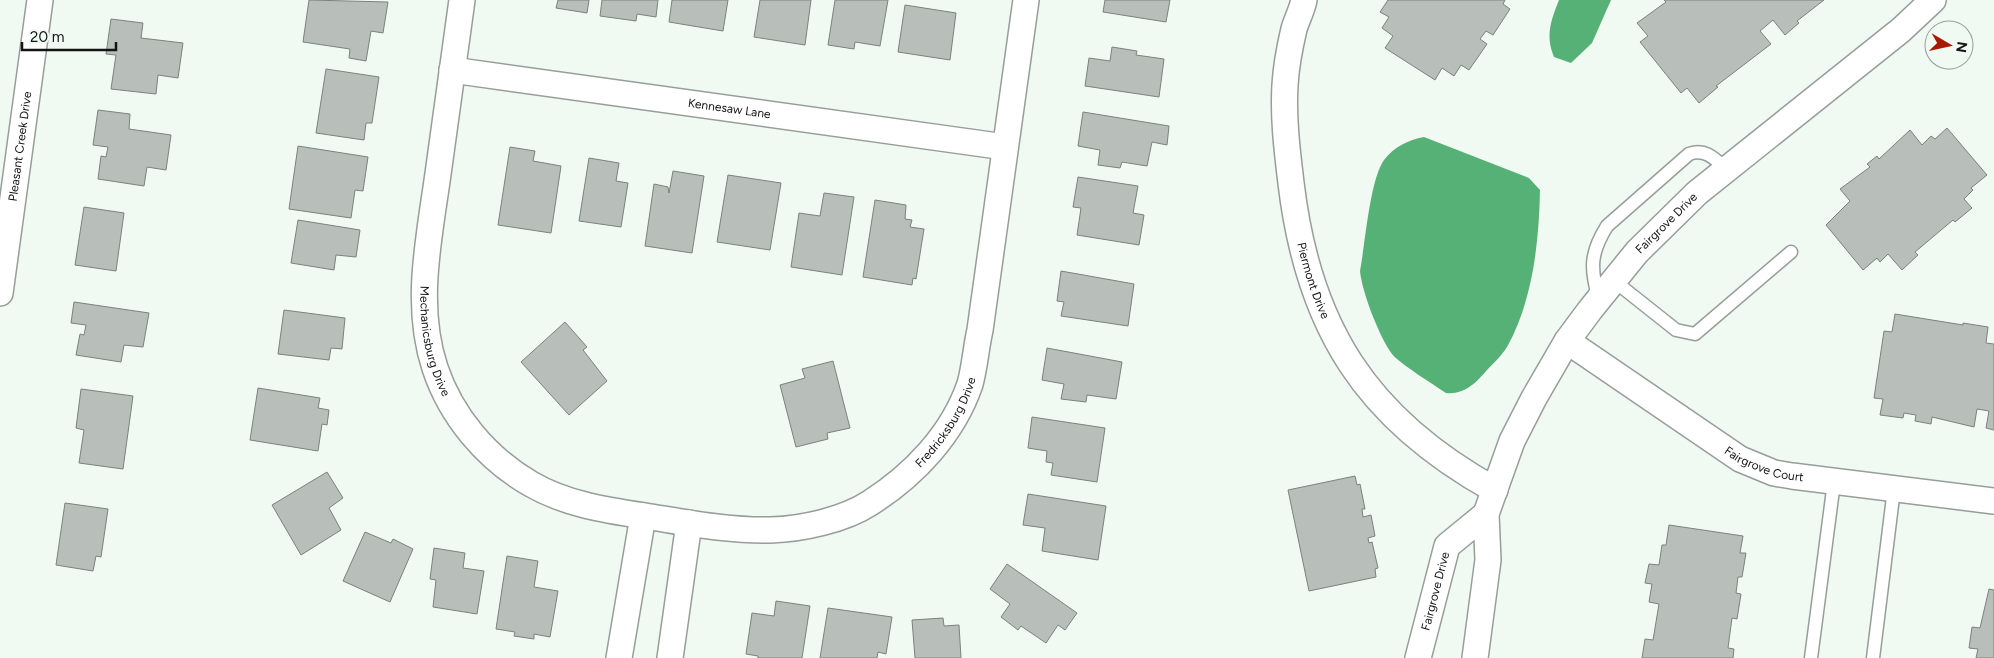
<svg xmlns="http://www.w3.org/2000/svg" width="1994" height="658" font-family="Figtree,sans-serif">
	<rect width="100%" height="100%" fill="#f1f9f3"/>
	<g fill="#56b176">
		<path d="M 1559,0 L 1611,0 L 1592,43 L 1571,63 L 1554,57 C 1545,36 1551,20 1559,0 Z"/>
		<path d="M 1424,137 L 1529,178 L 1540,190 C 1539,242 1533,300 1507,347 C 1502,355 1494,363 1487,370 C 1476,383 1464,395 1446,393 C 1433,384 1400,364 1392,354 C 1379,336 1362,292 1360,271 C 1365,245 1370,179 1384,160 C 1394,147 1408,140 1424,137 Z"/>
	</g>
	<g fill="#b8bfba" stroke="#7b827c">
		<polygon points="309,0 388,2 383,33 371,31 366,61 349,58 350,49 303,42"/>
		<polygon points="558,0 589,0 587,13 556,8"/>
		<polygon points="602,0 658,0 656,17 637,14 636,21 600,16"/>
		<polygon points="672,0 728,0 723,31 669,22"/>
		<polygon points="760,0 811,0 805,45 754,37"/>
		<polygon points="835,0 888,0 880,46 855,42 854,49 828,45"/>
		<polygon points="1105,0 1170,0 1166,22 1103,12"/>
		<polygon points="1388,0 1505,0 1503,4 1510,9 1493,35 1486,31 1480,39 1487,44 1469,70 1461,65 1454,76 1442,68 1435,80 1385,48 1393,36 1382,28 1389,17 1380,12"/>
		<polygon points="1664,0 1824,0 1797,21 1799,23 1785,35 1773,20 1760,31 1771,44 1716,86 1718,87 1699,103 1687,88 1681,93 1640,42 1648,36 1637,23 1666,2"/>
		<polygon points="905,5 956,13 950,60 898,52"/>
		<polygon points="111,19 143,23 141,38 183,43 178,78 158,75 156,94 111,89 116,55 106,54"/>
		<polygon points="1112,47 1137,51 1136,55 1164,59 1159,97 1085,86 1089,58 1110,61"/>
		<polygon points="326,69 379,77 372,123 366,123 364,140 316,133"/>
		<polygon points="98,110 130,114 129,129 171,135 166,170 147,167 144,186 98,179 101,156 106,157 108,147 93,145"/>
		<polygon points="1083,112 1169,126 1167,145 1152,142 1147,166 1122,162 1120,168 1098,165 1100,150 1078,146"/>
		<polygon points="1947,128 1987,175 1971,188 1973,190 1964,199 1972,208 1955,222 1953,220 1915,252 1918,255 1902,270 1888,254 1880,262 1877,258 1863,270 1826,225 1850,201 1840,189 1870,167 1867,164 1877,156 1879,159 1910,130 1922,145 1931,136 1935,139"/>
		<polygon points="298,146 368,157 363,191 355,190 351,218 289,209"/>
		<polygon points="510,147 535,151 533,161 561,166 551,233 498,225"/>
		<polygon points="589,158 619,163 616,181 628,183 621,227 579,221"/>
		<polygon points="673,171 704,176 692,253 645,246 654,184 668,187 669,193"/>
		<polygon points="728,175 781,183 770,250 717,242"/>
		<polygon points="1078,177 1138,186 1133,213 1144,215 1139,245 1077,235 1081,208 1073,207"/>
		<polygon points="824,193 854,197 842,275 791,267 799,213 820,216"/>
		<polygon points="875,200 906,205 905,219 912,220 910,227 924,229 916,279 913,278 912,285 863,277"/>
		<polygon points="84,207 124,213 116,271 75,265"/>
		<polygon points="298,220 360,230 356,257 336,255 334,270 291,263"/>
		<polygon points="1061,271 1134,284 1128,326 1061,316 1064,302 1057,301"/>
		<polygon points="74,302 149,313 143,347 124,345 121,362 76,355 80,334 84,335 86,325 71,323"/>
		<polygon points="284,310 345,318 342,349 331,348 329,360 278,354"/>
		<polygon points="1895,314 1963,325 1963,323 1988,327 1986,343 1994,344 1994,430 1986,428 1989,411 1977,409 1974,427 1932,417 1931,424 1915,421 1916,415 1904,413 1903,418 1880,415 1883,399 1874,398 1884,331 1892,332"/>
		<polygon points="565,322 587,347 583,350 607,381 569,415 521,362"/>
		<polygon points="1047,348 1122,362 1116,399 1087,395 1086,402 1061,399 1064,384 1042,380"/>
		<polygon points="833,361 850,428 827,433 828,439 796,447 780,385 805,378 802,369"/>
		<polygon points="258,388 320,398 318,408 329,410 327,425 322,424 318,451 250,440"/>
		<polygon points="81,389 133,396 123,469 79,463 84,430 76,428"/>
		<polygon points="1032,417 1105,428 1097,482 1051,475 1053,463 1046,462 1047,451 1028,448"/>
		<polygon points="327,472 343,498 329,508 341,530 301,555 272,505"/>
		<polygon points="1355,476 1357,485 1360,484 1365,509 1362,509 1363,517 1371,515 1375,536 1368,538 1369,543 1372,542 1378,568 1375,569 1376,577 1309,591 1288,490"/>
		<polygon points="1028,494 1106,506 1098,560 1042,551 1045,528 1023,525"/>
		<polygon points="65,503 108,509 101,557 96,556 93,571 56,565"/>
		<polygon points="1669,525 1743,536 1740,553 1746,553 1742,577 1738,577 1736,593 1741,594 1737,619 1732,618 1728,648 1734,649 1733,658 1642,658 1645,639 1653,640 1659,604 1649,602 1652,584 1645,583 1649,564 1659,565 1662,545 1666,545"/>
		<polygon points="365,532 391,543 393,539 413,549 390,602 343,581"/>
		<polygon points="434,548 465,553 463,568 484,571 477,614 433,607 436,580 430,579"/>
		<polygon points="507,556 538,561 534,587 558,591 550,637 534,634 534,639 514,636 515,632 496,629"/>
		<polygon points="1007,564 1077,613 1065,630 1058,625 1046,643 1021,626 1018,630 1001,617 1010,604 990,589"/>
		<polygon points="1989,589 1994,590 1994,658 1976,658 1978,649 1969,648 1972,627 1980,628"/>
		<polygon points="776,601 810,606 802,658 758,658 758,656 746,654 752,613 774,616"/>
		<polygon points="828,608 892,617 886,654 878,652 877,658 820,658"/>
		<polygon points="943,618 944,626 959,625 961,658 915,658 912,620"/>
	</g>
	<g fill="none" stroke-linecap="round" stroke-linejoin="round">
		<defs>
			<g id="service">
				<polyline points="1613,280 1676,330 1695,334 1791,252"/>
				<path d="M 1599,299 C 1590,269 1590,253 1607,226 L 1689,154 C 1706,148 1715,159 1727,170"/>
				<polyline points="1811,658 1834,482"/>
				<polyline points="1873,658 1894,489"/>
			</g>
			<g id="minor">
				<path id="s1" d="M 462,0 C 454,58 446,116 438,174 C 429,239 414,305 435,368 C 451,416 486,458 531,484 C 569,506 613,511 657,518 C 694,524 733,531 771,530 C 802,529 844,520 870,503 C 914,475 953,434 970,384 C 975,366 976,347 980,330 L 1026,0"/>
				<path id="s2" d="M 1304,0 C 1302,10 1297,19 1294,29 C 1290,46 1286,67 1285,85 C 1283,117 1287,150 1291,183 C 1308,327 1366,419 1495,490"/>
				<path id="s3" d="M 452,70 L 1005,147"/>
				<path id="s4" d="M 0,293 L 40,0"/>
				<path id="s5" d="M 1567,341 L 1740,459 L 1774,473 L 1792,476 L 1994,501"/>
				<polyline points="619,658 643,516"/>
				<polyline points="670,658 689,523"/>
				<path id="s6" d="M 1418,658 L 1447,546 L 1486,514"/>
				<path id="s7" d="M 1475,658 L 1488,560 L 1486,514 L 1512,441 L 1534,398 L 1567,341 L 1590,310 L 1637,252 L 1697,193 L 1901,30 L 1933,0"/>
			</g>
		</defs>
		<use href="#service" stroke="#979e99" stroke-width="15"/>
		<use href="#minor" stroke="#979e99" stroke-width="28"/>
		<use href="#service" stroke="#fff" stroke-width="12"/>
		<use href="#minor" stroke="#fff" stroke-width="25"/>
	</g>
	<g text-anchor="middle" stroke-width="4.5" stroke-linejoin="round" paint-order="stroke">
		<g font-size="12" fill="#121513" stroke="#f1f9f3">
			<text dy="4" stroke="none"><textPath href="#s3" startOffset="280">Kennesaw Lane</textPath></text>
			<text dy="4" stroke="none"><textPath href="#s4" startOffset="148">Pleasant Creek Drive</textPath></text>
			<text dy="4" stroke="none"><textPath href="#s7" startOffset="491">Fairgrove Drive</textPath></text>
			<text dy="4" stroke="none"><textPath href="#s2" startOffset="286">Piermont Drive</textPath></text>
			<text dy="4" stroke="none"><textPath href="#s1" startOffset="345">Mechanicsburg Drive</textPath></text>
			<text dy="4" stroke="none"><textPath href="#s1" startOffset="988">Fredricksburg Drive</textPath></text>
			<text dy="4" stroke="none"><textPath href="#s5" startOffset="234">Fairgrove Court</textPath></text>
			<text dy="4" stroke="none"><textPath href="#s6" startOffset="69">Fairgrove Drive</textPath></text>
		</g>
	</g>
	<g transform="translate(1949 45) rotate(99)"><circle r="24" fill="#f1f9f3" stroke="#989e99"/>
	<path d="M0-4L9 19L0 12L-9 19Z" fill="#a91803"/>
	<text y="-8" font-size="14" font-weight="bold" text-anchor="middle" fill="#121513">N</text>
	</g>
	<path d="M22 42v8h94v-8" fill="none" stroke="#121513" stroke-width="2.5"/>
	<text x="30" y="42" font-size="15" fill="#121513" stroke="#f1f9f3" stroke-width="4" paint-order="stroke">20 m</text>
</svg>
